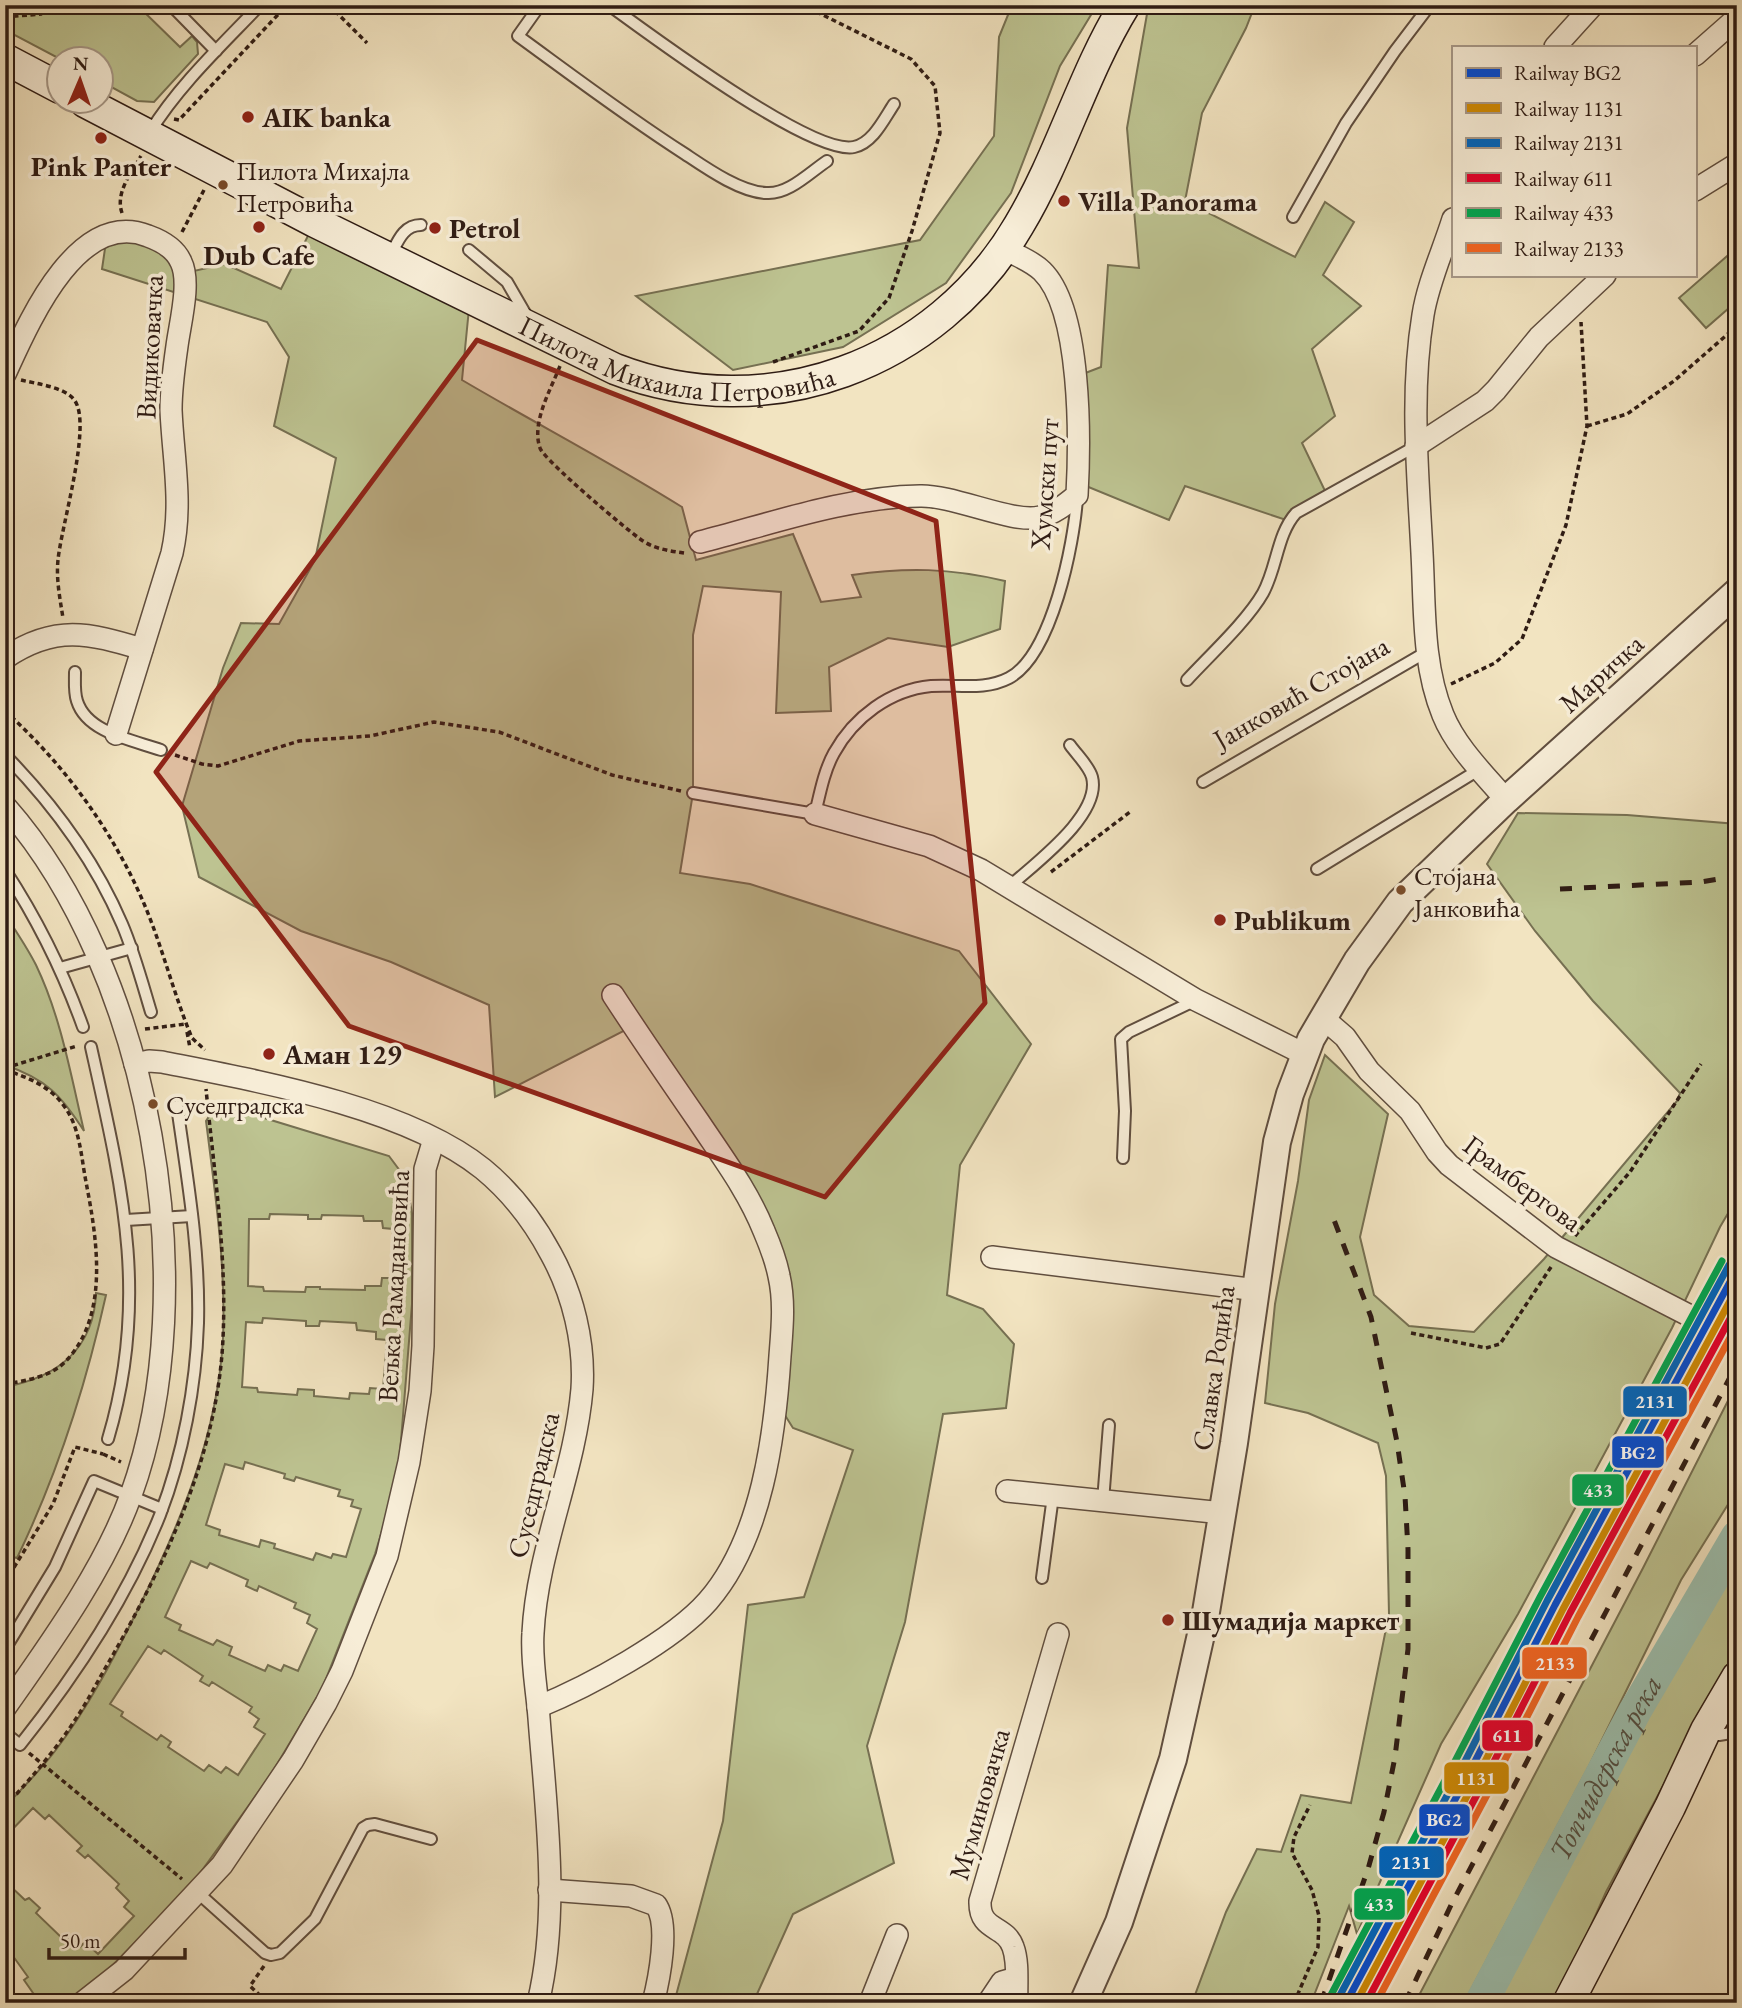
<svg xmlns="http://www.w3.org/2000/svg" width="1742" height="2008" font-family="'EB Garamond',serif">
	<rect width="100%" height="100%" fill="#f2e4c1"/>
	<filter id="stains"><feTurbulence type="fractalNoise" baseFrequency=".00286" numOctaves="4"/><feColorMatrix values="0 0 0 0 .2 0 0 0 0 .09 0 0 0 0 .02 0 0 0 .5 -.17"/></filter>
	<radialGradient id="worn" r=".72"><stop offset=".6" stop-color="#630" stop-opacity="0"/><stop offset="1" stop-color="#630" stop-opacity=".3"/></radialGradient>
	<g fill="#bdc391" stroke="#767052" stroke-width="2" fill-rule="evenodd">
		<polygon points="5,5 137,5 180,47 192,36 197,42 198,54 154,102 137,101 102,82 102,60 60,59 5,30"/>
		<polygon points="1012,5 1097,5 1060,66 1011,193 946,283 843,347 733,370 636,296 920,240 994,136 999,37"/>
		<polygon points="1154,5 1255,5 1246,28 1202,113 1185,201 1295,257 1325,202 1354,222 1323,275 1361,306 1312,349 1335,416 1302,443 1327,495 1289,521 1185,486 1169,520 1086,486 1075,377 1101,367 1108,265 1139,268 1127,128 1147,14"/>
		<path d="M 315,222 L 470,298 L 462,380 C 535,423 610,462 682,507 L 696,560 L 793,534 L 821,602 L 861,597 L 852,575 C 907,567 950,568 1005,581 L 1000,629 L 948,647 L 888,638 L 829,667 L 831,711 L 776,713 L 781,592 L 703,586 L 693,635 L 693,793 L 680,873 L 750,884 L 959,951 L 1031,1044 L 960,1165 L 947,1295 L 983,1309 L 1014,1344 L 1006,1408 L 943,1414 L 905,1622 L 867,1746 L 894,1863 L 793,1914 L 753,2003 L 674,2003 L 723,1821 L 748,1605 L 804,1597 L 853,1450 L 793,1428 L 776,1401 L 779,1277 L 747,1192 L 633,1026 L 495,1097 L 489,1005 L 391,962 L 301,931 L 199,877 L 182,806 L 223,668 L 241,623 L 279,624 L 315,560 L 336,458 L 274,426 L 289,357 L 267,322 L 102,269 L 107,235 L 143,234 L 185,273 L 225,264 L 281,289 Z"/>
		<polygon points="1734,250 1737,253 1737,301 1706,328 1679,298"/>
		<polygon points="1518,813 1627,815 1737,824 1737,1198 1720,1227 1672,1328 1518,1614 1441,1744 1357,1934 1349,1906 1311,2003 1192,2003 1226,1912 1257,1849 1281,1852 1301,1795 1351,1803 1389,1614 1386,1476 1378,1443 1308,1413 1265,1403 1275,1304 1298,1181 1309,1100 1325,1055 1388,1114 1360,1237 1374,1295 1409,1326 1474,1332 1544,1259 1677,1101 1680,1093 1593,1001 1535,931 1487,864"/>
		<path d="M 5,914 C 15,930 27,947 36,965 C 61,1017 71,1076 84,1131 C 61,1095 46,1079 5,1065 Z"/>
		<path d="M 225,1106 L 389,1156 L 406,1179 L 412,1213 L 412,1304 L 398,1478 L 375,1554 L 322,1689 L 270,1776 L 190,1887 L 98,1980 L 69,2003 L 31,2003 L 27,1997 L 33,1993 L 24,1980 L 28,1977 L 5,1945 L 5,1881 L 25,1900 L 29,1898 L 40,1908 L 36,1913 L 65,1941 L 70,1937 L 80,1947 L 85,1942 L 98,1954 L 134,1916 L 124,1907 L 129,1901 L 116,1888 L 119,1884 L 88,1855 L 85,1858 L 77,1851 L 82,1846 L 49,1815 L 45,1819 L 33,1808 L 5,1837 L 5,1807 C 22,1788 40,1771 55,1751 C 88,1708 114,1658 138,1609 C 180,1524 218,1434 223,1338 C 226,1265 215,1193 206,1121 L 214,1109 ZM 270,1214 L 308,1215 L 308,1219 L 321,1219 L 322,1215 L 363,1216 L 364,1221 L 382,1221 L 383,1228 L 393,1229 L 392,1278 L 382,1278 L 381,1286 L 365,1286 L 365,1290 L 320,1289 L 320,1287 L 306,1287 L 305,1292 L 264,1291 L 263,1287 L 248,1286 L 249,1219 L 269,1219 ZM 263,1318 L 306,1321 L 306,1326 L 319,1326 L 320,1321 L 356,1323 L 357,1330 L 376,1332 L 376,1339 L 387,1340 L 383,1389 L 370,1388 L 369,1394 L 350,1393 L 349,1399 L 314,1396 L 314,1390 L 298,1389 L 297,1395 L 258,1392 L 257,1388 L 242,1387 L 246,1322 L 262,1323 ZM 245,1462 L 285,1474 L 284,1478 L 294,1481 L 296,1477 L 340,1490 L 338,1496 L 353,1500 L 351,1506 L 361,1509 L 346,1557 L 333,1554 L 331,1558 L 316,1553 L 313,1560 L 274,1548 L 275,1544 L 261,1540 L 259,1547 L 219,1535 L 220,1530 L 206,1525 L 225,1464 L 243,1469 ZM 191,1561 L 207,1568 L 210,1563 L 248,1580 L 246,1586 L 257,1591 L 259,1586 L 296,1603 L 294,1608 L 310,1615 L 307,1623 L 317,1629 L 298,1671 L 284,1665 L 281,1671 L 268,1665 L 265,1671 L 229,1655 L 232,1647 L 217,1640 L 213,1645 L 179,1630 L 181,1625 L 165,1617 ZM 148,1646 L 161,1654 L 164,1650 L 203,1676 L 200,1681 L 209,1686 L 212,1682 L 252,1707 L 249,1712 L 259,1719 L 254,1727 L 265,1734 L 238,1775 L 226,1767 L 221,1773 L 209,1765 L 204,1771 L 168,1747 L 171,1742 L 161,1735 L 157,1740 L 121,1716 L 123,1712 L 110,1704 Z"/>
		<path d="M 96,1293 L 106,1295 C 86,1385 57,1475 17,1558 L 5,1555 L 5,1387 C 57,1377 94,1349 96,1293 Z"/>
		<polygon points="1737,1383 1737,1490 1681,1580 1589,1766 1464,2003 1415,2003 1643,1568"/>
		<path d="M 1737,1537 L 1737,1653 L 1707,1704 L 1606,1892 L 1556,2003 L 1484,2003 C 1562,1844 1648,1690 1737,1537 Z"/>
	</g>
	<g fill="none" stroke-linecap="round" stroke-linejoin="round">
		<path stroke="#9cbfae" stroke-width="33" id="s1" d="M 1481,2003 L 1635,1711 L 1737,1537"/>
		<defs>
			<g id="service">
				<polyline points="171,5 216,51"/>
				<path d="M 540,5 L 518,36 C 573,76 627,117 685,154 C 706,168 740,192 766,193 C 788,195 809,173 827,161"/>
				<path d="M 609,5 C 649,34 812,156 854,147 C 873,143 884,119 894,104"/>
				<path d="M 150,132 C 179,85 222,45 260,5"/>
				<polyline points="1293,217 1346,123 1395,51 1430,5"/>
				<polyline points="469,250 507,282 529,320"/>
				<path d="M 389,258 C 397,244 402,225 421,225"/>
				<path d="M 75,672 C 75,682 74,692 77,701 C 87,733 133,740 161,750"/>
				<path d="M 1187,680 C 1210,655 1247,621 1263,593 C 1277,568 1277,534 1296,513 L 1416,446"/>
				<path d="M 5,755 C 53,804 95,861 122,924 C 134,952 142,982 151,1012"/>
				<polyline points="1203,782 1428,651"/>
				<path d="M 693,793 L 815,814 C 820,793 824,771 834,753 C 854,717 890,690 931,686 C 958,684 984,691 1009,678 C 1052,655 1074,544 1077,498"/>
				<polyline points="1317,869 1480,769"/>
				<path d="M 5,870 C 37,919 63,971 83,1027"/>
				<path d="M 1009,887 C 1034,864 1102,815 1092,777 C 1089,766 1077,755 1070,745"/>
				<polyline points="60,968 132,948"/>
				<path d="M 91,1047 C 122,1186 150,1298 108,1439"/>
				<polyline points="1123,1158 1125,1111 1121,1039 1129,1032 1196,1000"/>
				<polyline points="126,1220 192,1216"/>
				<polyline points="1103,1501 1109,1425"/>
				<polyline points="1042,1578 1053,1496"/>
				<polyline points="5,1649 55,1567 94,1481 162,1509"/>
				<polyline points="1709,1731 1719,1735 1737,1732"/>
				<path d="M 5,1733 L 20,1745 C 75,1676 127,1598 160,1515 C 183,1455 196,1386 198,1323 C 200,1250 187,1177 177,1106"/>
				<polyline points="197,1892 265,1953 271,1955 280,1953 315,1919 363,1828 368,1825 375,1824 431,1839"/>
			</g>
			<g id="minor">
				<polyline points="1555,47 1593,5"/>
				<polyline points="1695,55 1737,18"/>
				<polyline points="1695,190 1737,164"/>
				<path d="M 1453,219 C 1443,251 1428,283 1423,315 C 1410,394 1418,474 1422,553 C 1425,607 1422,664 1443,715 C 1456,747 1484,774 1506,800"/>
				<path d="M 5,374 C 28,324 77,208 148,236 C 162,241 175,248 181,262 C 191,282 180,323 177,346 C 174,367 171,388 171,410 C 173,458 183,504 172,553 L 116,734"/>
				<polyline points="1416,446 1485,401 1496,390 1539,337 1605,275"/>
				<path d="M 700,542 C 771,524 845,497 920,496 C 954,495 1013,524 1040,517 C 1054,514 1066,504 1077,495 C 1080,441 1082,310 1042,271 C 1032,261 1017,256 1005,249"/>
				<path d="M 5,658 C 55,624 89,633 142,649"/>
				<path d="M 5,806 C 151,971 206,1288 131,1495 C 105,1568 50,1644 5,1708"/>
				<polyline points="815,814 929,846 981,870 1196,1000 1304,1054"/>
				<polyline points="1323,1018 1345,1037 1369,1071 1410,1111 1437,1152 1449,1165 1556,1247 1696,1319"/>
				<path d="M 135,1064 L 149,1061 L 162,1062 C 258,1081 406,1107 483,1169 C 511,1192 534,1222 551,1254 C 573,1294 585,1343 582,1389 C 575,1472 537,1550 533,1633 C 531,1661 537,1690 539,1718 C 546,1810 560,1912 538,2003"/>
				<polyline points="992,1257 1257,1290"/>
				<polyline points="1007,1491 1223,1513"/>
				<path d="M 538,1707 C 587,1687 673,1641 708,1601 C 762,1539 775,1435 780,1356 C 782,1330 785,1302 779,1276 C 776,1261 770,1245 764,1231 C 748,1191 723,1158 699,1122 C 670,1080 641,1038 613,995"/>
				<path d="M 549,1890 L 631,1896 L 656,1905 C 670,1925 659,1980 653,2003"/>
				<polyline points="82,2003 124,1970 222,1865 293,1760 326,1703 342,1671 387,1556 409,1462 420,1391 423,1346 425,1169 434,1139"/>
				<polyline points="870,2003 897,1935"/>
				<polyline points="988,2003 1002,1982 1016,1978"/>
				<path d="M 1017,2003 C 1016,1986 1019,1963 1013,1947 C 1005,1924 979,1932 980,1901 L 1058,1634"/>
			</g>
			<polyline id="tertiary" points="1083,2003 1119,1922 1173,1759 1206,1612 1234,1443 1277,1142 1290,1094 1311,1039 1357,961 1400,902 1506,800 1737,592"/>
			<g id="secondary">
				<polyline points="5,59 60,88"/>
				<path id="s2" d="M 85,102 L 315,222 L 615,369 C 768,428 937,365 1019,225 C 1061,155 1082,75 1125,5"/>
				<polyline points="1568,2003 1670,1807 1706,1730 1737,1677"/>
			</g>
		</defs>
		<use href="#service" stroke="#604e3f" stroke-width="14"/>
		<use href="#minor" stroke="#604e3f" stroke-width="24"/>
		<use href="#tertiary" stroke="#604e3f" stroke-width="30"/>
		<use href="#secondary" stroke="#2f1c14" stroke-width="33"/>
		<g stroke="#2f1c14" stroke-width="3.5" stroke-dasharray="5 3.5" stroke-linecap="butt">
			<polyline points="329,5 367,43"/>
			<polyline points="5,17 41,14 49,5"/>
			<polyline points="174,119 179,120 287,5"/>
			<path d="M 122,213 C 115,193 131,173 141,156"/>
			<polyline points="182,232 204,190"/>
			<polyline points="773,362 859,331 889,298 912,231 940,133 935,86 911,59 803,5"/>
			<path d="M 560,366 C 551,389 531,423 540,448 C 543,459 629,532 643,541 C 655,549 670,551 684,553"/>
			<path d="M 21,380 C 37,384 66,387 75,401 C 92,426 61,527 58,560 C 56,579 60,599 63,618"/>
			<polyline points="1587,426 1627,414 1674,381 1737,326"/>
			<polyline points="1451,684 1495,663 1522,639 1566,525 1587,426 1581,322"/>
			<path d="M 5,711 C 64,764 114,832 145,906 C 163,949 174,995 192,1038 L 205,1050"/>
			<polyline points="175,755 202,764 218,766 299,741 370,736 434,722 499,732 612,775 681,791"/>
			<polyline points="1051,872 1130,812"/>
			<polyline points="145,1029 186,1024"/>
			<polyline points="187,1032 190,1048"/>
			<polyline points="5,1068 77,1046"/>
			<path d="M 5,1070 C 27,1077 50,1086 64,1106 C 80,1127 81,1156 86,1182 C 97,1239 110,1316 65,1362 C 50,1377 25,1381 5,1384"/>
			<polyline points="1575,1236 1630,1172 1701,1064"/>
			<polyline points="1411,1333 1486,1348 1500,1344 1553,1264"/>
			<polyline points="103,1454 121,1462"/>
			<polyline points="5,1582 53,1504 75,1447 103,1454"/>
			<polyline points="29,1753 182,1879"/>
			<path d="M 5,1807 C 30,1779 55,1751 75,1720 C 88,1701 98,1680 110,1660 C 166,1562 218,1453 223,1338 C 227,1255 214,1171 206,1089"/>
			<polyline points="264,1966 250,1986 268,2003"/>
			<polyline points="1294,2003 1318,1947 1319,1916 1312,1890 1292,1853 1294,1837 1310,1805"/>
		</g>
		<use href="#service" stroke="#f7edd7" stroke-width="10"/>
		<use href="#minor" stroke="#f7edd7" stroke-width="21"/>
		<use href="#tertiary" stroke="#f7edd7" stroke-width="26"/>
		<use href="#secondary" stroke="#f7edd7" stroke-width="30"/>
		<g stroke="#2f1c14" stroke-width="5" stroke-dasharray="12 12" stroke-linecap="butt">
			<polyline points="1560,889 1701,882 1737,876"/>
			<polyline points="1321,2003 1368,1869 1384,1812 1395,1757 1408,1649 1408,1549 1405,1496 1397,1442 1371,1317 1331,1212"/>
			<polyline points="1405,2003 1452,1903 1737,1364"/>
		</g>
		<defs>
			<polyline id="rail-1" points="1346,2003 1466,1779 1555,1605 1737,1269"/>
			<polyline id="rail-2" points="1356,2003 1474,1783 1563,1609 1737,1288"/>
			<polyline id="rail-3" points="1338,1999 1458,1775 1547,1601 1729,1265"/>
			<polyline id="rail-4" points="1366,2003 1481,1787 1570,1613 1737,1306"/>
			<polyline id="rail-5" points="1331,1995 1450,1771 1540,1597 1722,1261"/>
			<polyline id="rail-6" points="1376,2003 1489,1791 1578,1617 1737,1325"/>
		</defs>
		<use href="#rail-1" stroke="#f7edd7" stroke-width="12"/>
		<use href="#rail-2" stroke="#f7edd7" stroke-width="12"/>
		<use href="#rail-3" stroke="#f7edd7" stroke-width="12"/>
		<use href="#rail-4" stroke="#f7edd7" stroke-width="12"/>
		<use href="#rail-5" stroke="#f7edd7" stroke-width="12"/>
		<use href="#rail-6" stroke="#f7edd7" stroke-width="12"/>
		<use href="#rail-1" stroke="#044cd0" stroke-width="7"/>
		<use href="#rail-2" stroke="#cf8a04" stroke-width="7"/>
		<use href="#rail-3" stroke="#0065bd" stroke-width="7"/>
		<use href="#rail-4" stroke="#e4002b" stroke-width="7"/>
		<use href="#rail-5" stroke="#00a651" stroke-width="7"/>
		<use href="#rail-6" stroke="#f26522" stroke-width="7"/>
	</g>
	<path fill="#8f2418" fill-opacity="0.2" stroke="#8f2418" stroke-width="5" stroke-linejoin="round" d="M 477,340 L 936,521 L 985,1003 L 825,1197 L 349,1026 L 156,772 Z"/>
	<g fill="#8f2418" stroke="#f7edd7" stroke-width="2.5">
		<circle cx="248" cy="117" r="7"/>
		<circle cx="101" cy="138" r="7"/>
		<circle cx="1064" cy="201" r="7"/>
		<circle cx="259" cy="227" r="7"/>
		<circle cx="435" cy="228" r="7"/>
		<circle cx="1220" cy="920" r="7"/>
		<circle cx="269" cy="1054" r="7"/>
		<circle cx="1168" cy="1620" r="7"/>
	</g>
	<g fill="#7a4b2a" stroke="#f7edd7" stroke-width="2.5">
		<circle cx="223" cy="185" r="6"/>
		<circle cx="1401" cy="890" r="6"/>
		<circle cx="153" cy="1104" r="6"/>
	</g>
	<g text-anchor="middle" stroke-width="7" stroke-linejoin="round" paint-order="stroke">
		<g font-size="26" fill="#2f1c14" stroke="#f7edd7" text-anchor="start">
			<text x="236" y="180">Пилота Михајла<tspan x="236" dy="32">Петровића</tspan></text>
			<text x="1414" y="885">Стојана<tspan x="1414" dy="32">Јанковића</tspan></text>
			<text x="166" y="1114">Суседградска</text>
		</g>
		<g font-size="28" font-weight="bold" fill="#2f1c14" stroke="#f7edd7" text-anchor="start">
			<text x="262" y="127">AIK banka</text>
			<text x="101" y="176" text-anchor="middle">Pink Panter</text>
			<text x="1078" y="211">Villa Panorama</text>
			<text x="449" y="238">Petrol</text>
			<text x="259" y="265" text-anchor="middle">Dub Cafe</text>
			<text x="1234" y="930">Publikum</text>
			<text x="283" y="1064">Аман 129</text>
			<text x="1182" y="1630">Шумадија маркет</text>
		</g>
		<g font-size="28" fill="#2f1c14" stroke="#f7edd7">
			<text dy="10" stroke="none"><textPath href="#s2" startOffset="653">Пилота Михаила Петровића</textPath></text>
			<text transform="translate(149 347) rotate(-87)" y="10">Видиковачка</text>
			<text transform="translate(1044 484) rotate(-86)" y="10">Хумски пут</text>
			<text transform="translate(1601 673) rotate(-42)" y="10">Маричка</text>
			<text transform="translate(1301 692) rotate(-30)" y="10">Јанковић Стојана</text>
			<text transform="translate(1523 1183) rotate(37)" y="10">Грамбергова</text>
			<text transform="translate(393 1286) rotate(-87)" y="10">Вељка Рамадановића</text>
			<text transform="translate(1213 1368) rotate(-82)" y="10">Славка Родића</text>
			<text transform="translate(533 1485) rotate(-77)" y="10">Суседградска</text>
			<text transform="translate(979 1804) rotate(-74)" y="10">Муминовачка</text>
		</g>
		<g font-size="30" font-style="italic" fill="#504d42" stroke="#f7edd7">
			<text dy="10" stroke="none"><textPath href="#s1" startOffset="266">Топчидерска река</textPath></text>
		</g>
	</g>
	<g stroke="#f7edd7" stroke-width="2.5">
		<rect x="1622" y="1385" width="66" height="33" rx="7" fill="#0065bd"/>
		<rect x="1611" y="1435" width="54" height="34" rx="7" fill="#044cd0"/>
		<rect x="1571" y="1473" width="54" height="34" rx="7" fill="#00a651"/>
		<rect x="1521" y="1646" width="67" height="34" rx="7" fill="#f26522"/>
		<rect x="1481" y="1719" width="53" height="33" rx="7" fill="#e4002b"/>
		<rect x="1443" y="1761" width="67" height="34" rx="7" fill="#cf8a04"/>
		<rect x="1418" y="1803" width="53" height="34" rx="7" fill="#044cd0"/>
		<rect x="1378" y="1845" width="67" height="34" rx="7" fill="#0065bd"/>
		<rect x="1353" y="1887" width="53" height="34" rx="7" fill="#00a651"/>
	</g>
	<g font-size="19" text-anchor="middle" font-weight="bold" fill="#fff">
		<text x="1655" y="1408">2131</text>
		<text x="1638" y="1459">BG2</text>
		<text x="1598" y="1497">433</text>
		<text x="1555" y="1670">2133</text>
		<text x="1507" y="1742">611</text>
		<text x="1476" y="1785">1131</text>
		<text x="1444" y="1826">BG2</text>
		<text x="1411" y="1869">2131</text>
		<text x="1379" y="1911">433</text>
	</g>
	<rect width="1742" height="2008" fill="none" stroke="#f2e4c1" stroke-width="28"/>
	<rect x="7" y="7" width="1728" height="1994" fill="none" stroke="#2f1c14" stroke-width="3.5"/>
	<rect x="14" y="14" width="1714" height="1980" fill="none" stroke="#2f1c14" stroke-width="2"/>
	<rect x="1452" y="46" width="245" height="231" fill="#f7edd7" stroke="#a79989" stroke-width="2"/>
	<rect x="1466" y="68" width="35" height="10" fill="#044cd0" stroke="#a79989" stroke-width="2"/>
	<text x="1514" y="80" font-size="21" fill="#2f1c14">Railway BG2</text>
	<rect x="1466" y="103" width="35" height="10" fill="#cf8a04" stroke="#a79989" stroke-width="2"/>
	<text x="1514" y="116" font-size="21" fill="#2f1c14">Railway 1131</text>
	<rect x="1466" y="138" width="35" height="10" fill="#0065bd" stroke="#a79989" stroke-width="2"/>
	<text x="1514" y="150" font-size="21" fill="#2f1c14">Railway 2131</text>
	<rect x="1466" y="173" width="35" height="10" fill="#e4002b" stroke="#a79989" stroke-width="2"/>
	<text x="1514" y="186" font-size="21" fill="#2f1c14">Railway 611</text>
	<rect x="1466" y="208" width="35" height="10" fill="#00a651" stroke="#a79989" stroke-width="2"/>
	<text x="1514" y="220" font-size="21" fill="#2f1c14">Railway 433</text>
	<rect x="1466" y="243" width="35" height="10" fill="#f26522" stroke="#a79989" stroke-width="2"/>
	<text x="1514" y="256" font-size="21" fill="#2f1c14">Railway 2133</text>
	<g transform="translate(80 80) rotate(2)"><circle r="33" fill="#f7edd7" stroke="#a79989" stroke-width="2"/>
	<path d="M0-5L12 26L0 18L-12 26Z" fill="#8f2418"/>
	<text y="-10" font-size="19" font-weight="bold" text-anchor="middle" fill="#2f1c14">N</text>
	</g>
	<path d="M49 1948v10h136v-10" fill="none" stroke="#2f1c14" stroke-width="3.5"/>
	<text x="60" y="1948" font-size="21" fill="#2f1c14" stroke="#f7edd7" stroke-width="5" paint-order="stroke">50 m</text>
	<rect width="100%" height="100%" filter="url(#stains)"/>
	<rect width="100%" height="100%" fill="url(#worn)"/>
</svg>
